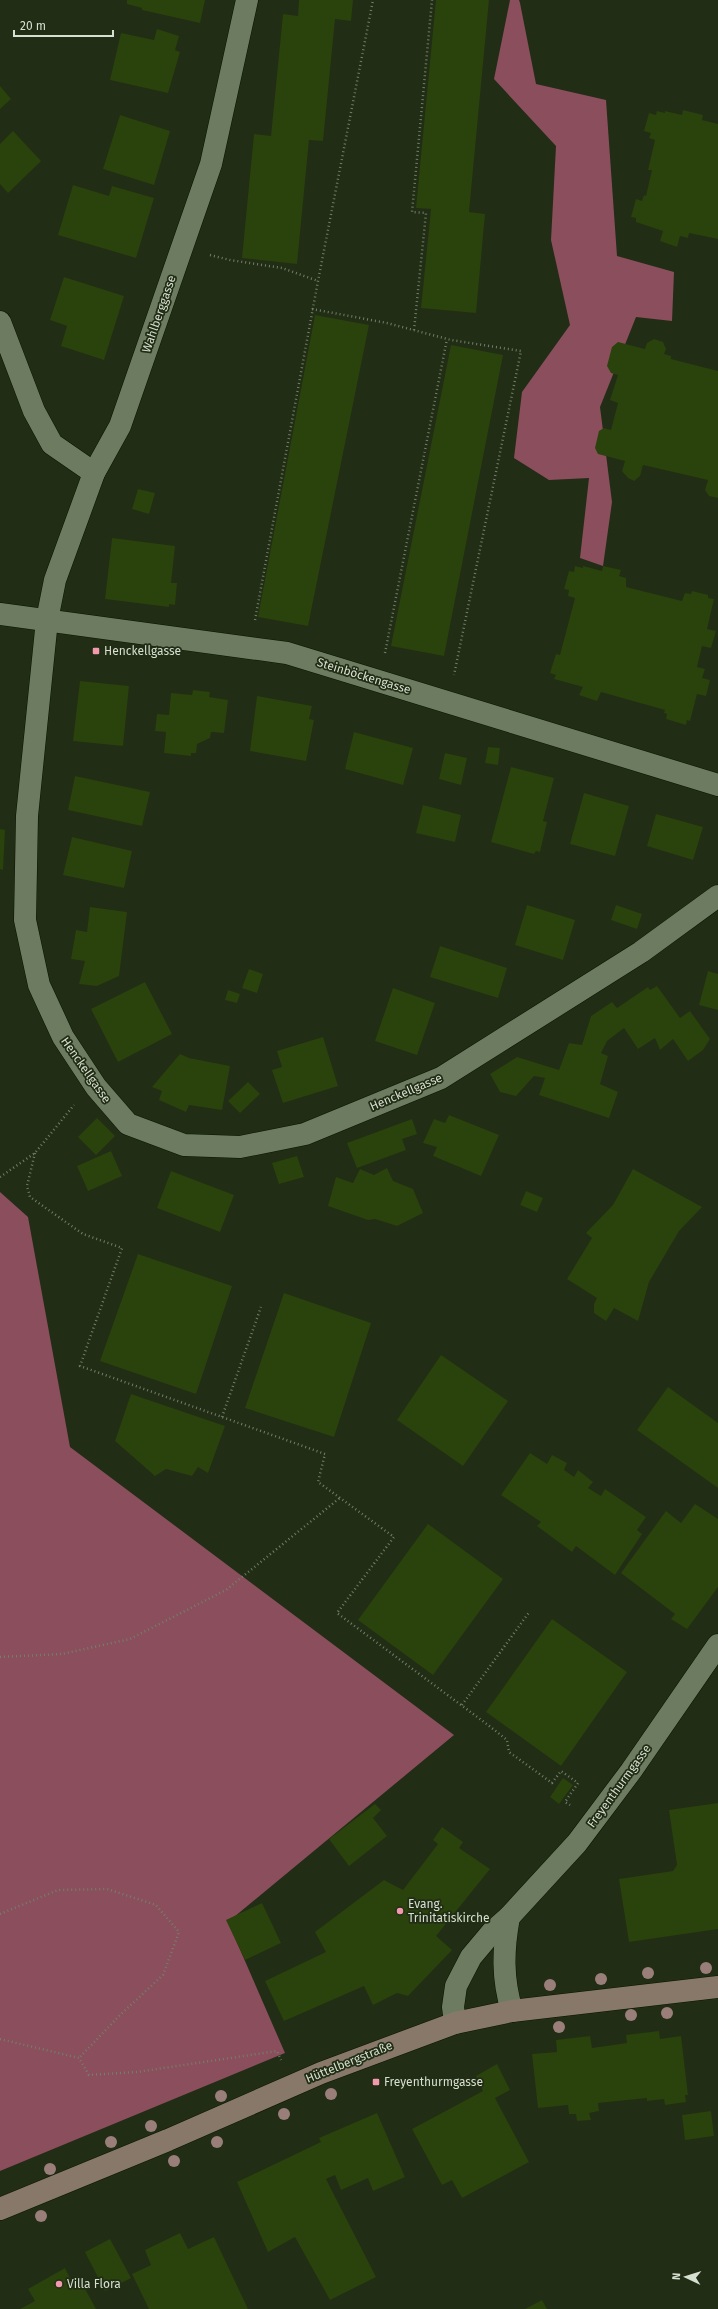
<svg xmlns="http://www.w3.org/2000/svg" width="718" height="2309" font-family="'Fira Sans',sans-serif">
	<rect width="100%" height="100%" fill="#212d15"/>
	<g fill="#8b4e5c">
		<polygon points="510,0 519,0 520,3 536,84 606,100 617,256 674,272 672,321 636,317 600,407 612,502 603,566 580,558 589,478 549,480 514,458 522,392 570,325 551,240 556,146 494,79"/>
		<polygon points="0,1192 28,1217 70,1447 454,1735 228,1922 285,2053 0,2171"/>
	</g>
	<g fill="#2a420b">
		<polygon points="127,0 205,0 200,23 142,10 142,8 127,4"/>
		<polygon points="299,0 353,0 351,21 335,19 323,141 309,140 297,264 242,258 254,134 271,136 283,14 298,16"/>
		<polygon points="436,0 489,0 469,212 485,214 476,313 421,308 431,209 416,208"/>
		<polygon points="157,29 179,36 175,50 180,52 168,93 110,80 121,33 154,40"/>
		<polygon points="0,86 11,99 0,109"/>
		<polygon points="683,110 703,115 702,120 718,124 718,239 689,233 688,238 680,236 677,247 660,241 663,231 636,222 636,218 631,217 636,199 642,201 644,195 646,196 652,170 648,170 655,140 649,138 651,133 644,131 649,113 656,115 657,111 665,113 665,111 682,115"/>
		<polygon points="120,115 170,131 154,185 103,169"/>
		<polygon points="13,131 41,161 8,193 0,184 0,144"/>
		<polygon points="73,185 109,196 112,186 154,198 136,258 58,235"/>
		<polygon points="64,277 124,296 104,360 61,346 67,326 50,320"/>
		<polygon points="315,315 369,325 308,626 258,617"/>
		<polygon points="654,339 663,342 666,349 664,354 671,356 671,359 718,371 718,498 709,496 705,490 708,480 643,465 640,476 634,481 628,478 622,471 625,461 598,454 595,448 599,431 604,428 611,430 618,403 610,400 618,375 611,373 607,366 612,347 618,342 645,349 647,343"/>
		<polygon points="451,345 503,355 444,656 391,646"/>
		<polygon points="138,489 155,493 149,514 132,509"/>
		<polygon points="112,538 175,546 171,583 177,583 175,605 169,604 169,607 105,599"/>
		<polygon points="575,566 583,568 583,566 602,571 603,566 621,570 619,576 626,578 626,587 682,601 685,593 691,594 692,591 708,595 708,598 714,599 707,629 716,631 711,648 702,646 697,667 705,669 702,678 710,680 706,696 697,694 690,721 687,720 686,725 666,719 667,714 664,713 665,710 601,692 597,701 579,695 583,687 554,679 556,675 550,673 556,654 560,655 575,598 568,596 569,590 564,589 569,571 574,572"/>
		<polygon points="80,681 129,686 123,746 73,741"/>
		<polygon points="193,690 210,692 209,697 228,700 224,733 211,732 210,738 197,744 196,753 191,753 191,756 164,753 166,732 155,731 157,714 169,715 171,693 192,695"/>
		<polygon points="257,696 312,706 309,719 314,720 306,761 250,751"/>
		<polygon points="354,732 413,748 403,785 345,769"/>
		<polygon points="488,747 500,748 498,765 485,763"/>
		<polygon points="445,753 467,758 461,785 439,779"/>
		<polygon points="511,767 554,778 543,821 547,822 540,852 536,851 534,854 491,842"/>
		<polygon points="75,776 150,792 142,826 68,810"/>
		<polygon points="584,793 629,806 615,856 570,844"/>
		<polygon points="423,805 461,815 455,842 416,833"/>
		<polygon points="656,814 703,827 693,860 647,846"/>
		<polygon points="0,829 5,830 3,870 0,869"/>
		<polygon points="72,837 132,851 124,888 63,875"/>
		<polygon points="527,905 575,920 563,960 515,945"/>
		<polygon points="616,905 642,914 637,929 611,920"/>
		<polygon points="90,907 127,912 119,976 97,986 79,984 85,961 71,959 76,930 87,932"/>
		<polygon points="440,946 507,968 498,998 430,977"/>
		<polygon points="249,969 263,974 257,993 242,988"/>
		<polygon points="708,971 718,974 718,1010 699,1005"/>
		<polygon points="145,982 172,1034 118,1062 91,1009"/>
		<polygon points="657,986 680,1018 690,1011 710,1039 703,1050 688,1061 673,1039 660,1050 655,1038 638,1049 624,1028 607,1041 601,1053 608,1056 600,1084 618,1092 609,1118 539,1095 545,1078 534,1076 516,1096 500,1092 490,1074 517,1057 559,1070 569,1043 582,1045 591,1016 612,1002 617,1008 648,987 650,990"/>
		<polygon points="393,988 435,1003 417,1055 375,1041"/>
		<polygon points="228,990 240,994 237,1003 225,1000"/>
		<polygon points="323,1037 338,1086 283,1103 272,1070 282,1067 277,1051"/>
		<polygon points="180,1054 189,1058 230,1066 222,1110 189,1105 186,1112 159,1100 162,1091 152,1087"/>
		<polygon points="248,1082 260,1094 240,1113 228,1101"/>
		<polygon points="449,1115 499,1135 481,1176 433,1156 437,1147 423,1143 434,1119 445,1123"/>
		<polygon points="97,1118 115,1136 96,1155 78,1137"/>
		<polygon points="412,1119 417,1134 402,1139 406,1150 357,1168 347,1143"/>
		<polygon points="111,1151 122,1176 88,1191 77,1166"/>
		<polygon points="297,1156 304,1177 279,1184 272,1163"/>
		<polygon points="387,1168 393,1181 413,1189 423,1213 397,1226 375,1219 368,1220 328,1206 336,1177 353,1183 360,1169 374,1175"/>
		<polygon points="633,1169 702,1207 679,1231 649,1282 638,1321 614,1308 606,1321 594,1313 594,1304 597,1298 567,1279 592,1238 586,1233 613,1205"/>
		<polygon points="171,1171 234,1195 220,1232 157,1208"/>
		<polygon points="526,1191 543,1198 537,1212 520,1205"/>
		<polygon points="138,1254 232,1286 196,1394 100,1361"/>
		<polygon points="284,1293 371,1323 334,1437 245,1408"/>
		<polygon points="441,1355 508,1401 463,1466 397,1420"/>
		<polygon points="668,1387 718,1423 718,1488 637,1430"/>
		<polygon points="131,1394 225,1426 208,1473 198,1467 192,1476 166,1469 155,1476 115,1441"/>
		<polygon points="530,1453 547,1464 552,1455 567,1463 564,1470 574,1477 578,1470 593,1482 588,1488 601,1496 605,1489 646,1517 637,1530 642,1534 615,1575 576,1546 572,1552 537,1526 541,1522 501,1495"/>
		<polygon points="695,1504 718,1519 718,1587 687,1629 671,1619 675,1614 621,1573 666,1511 681,1523"/>
		<polygon points="428,1524 503,1579 433,1675 358,1620"/>
		<polygon points="552,1619 627,1672 561,1766 486,1712"/>
		<polygon points="563,1778 573,1785 559,1804 550,1797"/>
		<polygon points="718,1803 718,1929 629,1942 619,1879 673,1871 677,1865 669,1810"/>
		<polygon points="375,1804 381,1810 373,1818 387,1836 349,1866 329,1839"/>
		<polygon points="442,1827 463,1842 459,1848 490,1869 436,1936 452,1950 408,1996 397,1993 373,2005 364,1986 284,2021 265,1981 326,1952 315,1932 384,1880 403,1890 438,1844 433,1840"/>
		<polygon points="262,1903 281,1943 245,1960 226,1920"/>
		<polygon points="659,2031 660,2039 681,2036 688,2095 685,2095 686,2102 665,2105 664,2099 647,2101 647,2098 598,2103 599,2111 589,2113 591,2120 577,2121 576,2114 569,2114 568,2105 538,2108 532,2054 557,2052 556,2040 590,2036 592,2048 627,2043 626,2035"/>
		<polygon points="497,2064 510,2090 495,2098 529,2162 462,2198 452,2180 442,2185 412,2129 483,2091 476,2076"/>
		<polygon points="711,2111 714,2136 685,2140 682,2115"/>
		<polygon points="377,2113 405,2177 373,2191 368,2178 341,2190 335,2175 326,2179 376,2277 330,2300 295,2237 268,2252 237,2182 321,2142 319,2138"/>
		<polygon points="180,2233 188,2249 214,2237 248,2309 149,2309 132,2274 151,2265 145,2250"/>
		<polygon points="110,2239 131,2278 105,2291 85,2252"/>
		<polygon points="65,2268 71,2280 78,2276 96,2309 20,2309 35,2301 28,2289"/>
		<polygon points="542,2300 547,2309 525,2309"/>
	</g>
	<g fill="none" stroke-linecap="round" stroke-linejoin="round">
		<defs>
			<g id="street">
				<polyline points="247,0 211,164 120,426 94,473 55,580 47,620 27,816 25,920 39,985 63,1037 96,1087 128,1124 184,1145 240,1147 305,1134 441,1078 641,952 718,896"/>
				<polyline points="0,322 34,411 52,444 94,473"/>
				<polyline points="0,614 287,653 718,785"/>
				<path d="M 509,1917 C 503,1950 502,1978 512,2011"/>
				<polyline points="455,2023 453,2007 456,1986 471,1957 492,1932 509,1917 577,1843 631,1771 718,1645"/>
			</g>
			<polyline id="secondary" points="0,2209 168,2140 321,2073 455,2023 512,2011 718,1987"/>
		</defs>
		<use href="#street" stroke="#0a1501" stroke-width="23"/>
		<use href="#secondary" stroke="#0a1501" stroke-width="23"/>
		<g stroke="#747e6a" stroke-width="2.5" stroke-dasharray="1 3" stroke-linecap="butt">
			<polyline points="210,255 230,260 282,268 318,281"/>
			<polyline points="312,309 387,323 451,340 521,351 454,675"/>
			<polyline points="414,330 426,213 412,212 432,0"/>
			<polyline points="255,620 318,281 373,0"/>
			<polyline points="385,653 447,339"/>
			<polyline points="35,1153 27,1186 30,1197 83,1234 122,1248 80,1366 325,1454 318,1482 394,1537 337,1613 488,1725 507,1740 509,1752 552,1783 561,1771 578,1783 565,1802 570,1805"/>
			<polyline points="0,1177 35,1153 74,1105"/>
			<polyline points="222,1417 261,1307"/>
			<polyline points="0,1657 62,1654 130,1639 226,1590 341,1497"/>
			<polyline points="462,1705 530,1611"/>
			<polyline points="0,1914 58,1890 107,1889 156,1905 179,1932 163,1975 119,2016 79,2058"/>
			<polyline points="0,2039 79,2058 89,2075 137,2072 277,2051 281,2060"/>
		</g>
		<use href="#street" stroke="#6d7c60" stroke-width="22"/>
		<use href="#secondary" stroke="#88786a" stroke-width="22"/>
	</g>
	<g fill="#997e7a">
		<circle cx="706" cy="1968" r="6"/>
		<circle cx="648" cy="1973" r="6"/>
		<circle cx="601" cy="1979" r="6"/>
		<circle cx="550" cy="1985" r="6"/>
		<circle cx="667" cy="2013" r="6"/>
		<circle cx="631" cy="2015" r="6"/>
		<circle cx="559" cy="2027" r="6"/>
		<circle cx="331" cy="2094" r="6"/>
		<circle cx="221" cy="2096" r="6"/>
		<circle cx="284" cy="2114" r="6"/>
		<circle cx="151" cy="2126" r="6"/>
		<circle cx="111" cy="2142" r="6"/>
		<circle cx="217" cy="2142" r="6"/>
		<circle cx="174" cy="2161" r="6"/>
		<circle cx="50" cy="2169" r="6"/>
		<circle cx="41" cy="2216" r="6"/>
	</g>
	<g fill="#f29aad" stroke="#212d15" stroke-width="1.5">
		<rect x="92" y="647" width="8" height="8" rx="2"/>
		<circle cx="400" cy="1911" r="4"/>
		<rect x="372" y="2078" width="8" height="8" rx="2"/>
		<circle cx="59" cy="2284" r="4"/>
	</g>
	<g text-anchor="middle" stroke-width="3.5" stroke-linejoin="round" paint-order="stroke">
		<g font-size="12" fill="#d7dfd0" stroke="#212d15">
			<text transform="translate(159 314) rotate(-71)" y="4">Wahlberggasse</text>
			<text transform="translate(364 676) rotate(17)" y="4">Steinböckengasse</text>
			<text transform="translate(86 1070) rotate(55)" y="4">Henckellgasse</text>
			<text transform="translate(406 1092) rotate(-23)" y="4">Henckellgasse</text>
			<text transform="translate(619 1786) rotate(-54)" y="4">Freyenthurmgasse</text>
			<text transform="translate(349 2062) rotate(-22)" y="4">Hüttelbergstraße</text>
		</g>
		<g font-size="12" fill="#d7dfd0" stroke="#212d15" text-anchor="start">
			<text x="104" y="655">Henckellgasse</text>
			<text x="408" y="1908">Evang.<tspan x="408" dy="14">Trinitatiskirche</tspan></text>
			<text x="384" y="2086">Freyenthurmgasse</text>
			<text x="67" y="2288">Villa Flora</text>
		</g>
	</g>
	<g transform="translate(686 2277) rotate(274)" stroke="#212d15" stroke-width="3" paint-order="stroke">
	<path d="M0-3L7 15L0 10L-7 15Z" fill="#d7dfd0"/>
	<text y="-6" font-size="11" font-weight="bold" text-anchor="middle" fill="#d7dfd0">N</text>
	</g>
	<path d="M14 30v6h99v-6" fill="none" stroke="#d7dfd0" stroke-width="2"/>
	<text x="20" y="30" font-size="12" fill="#d7dfd0" stroke="#212d15" stroke-width="3" paint-order="stroke">20 m</text>
</svg>
